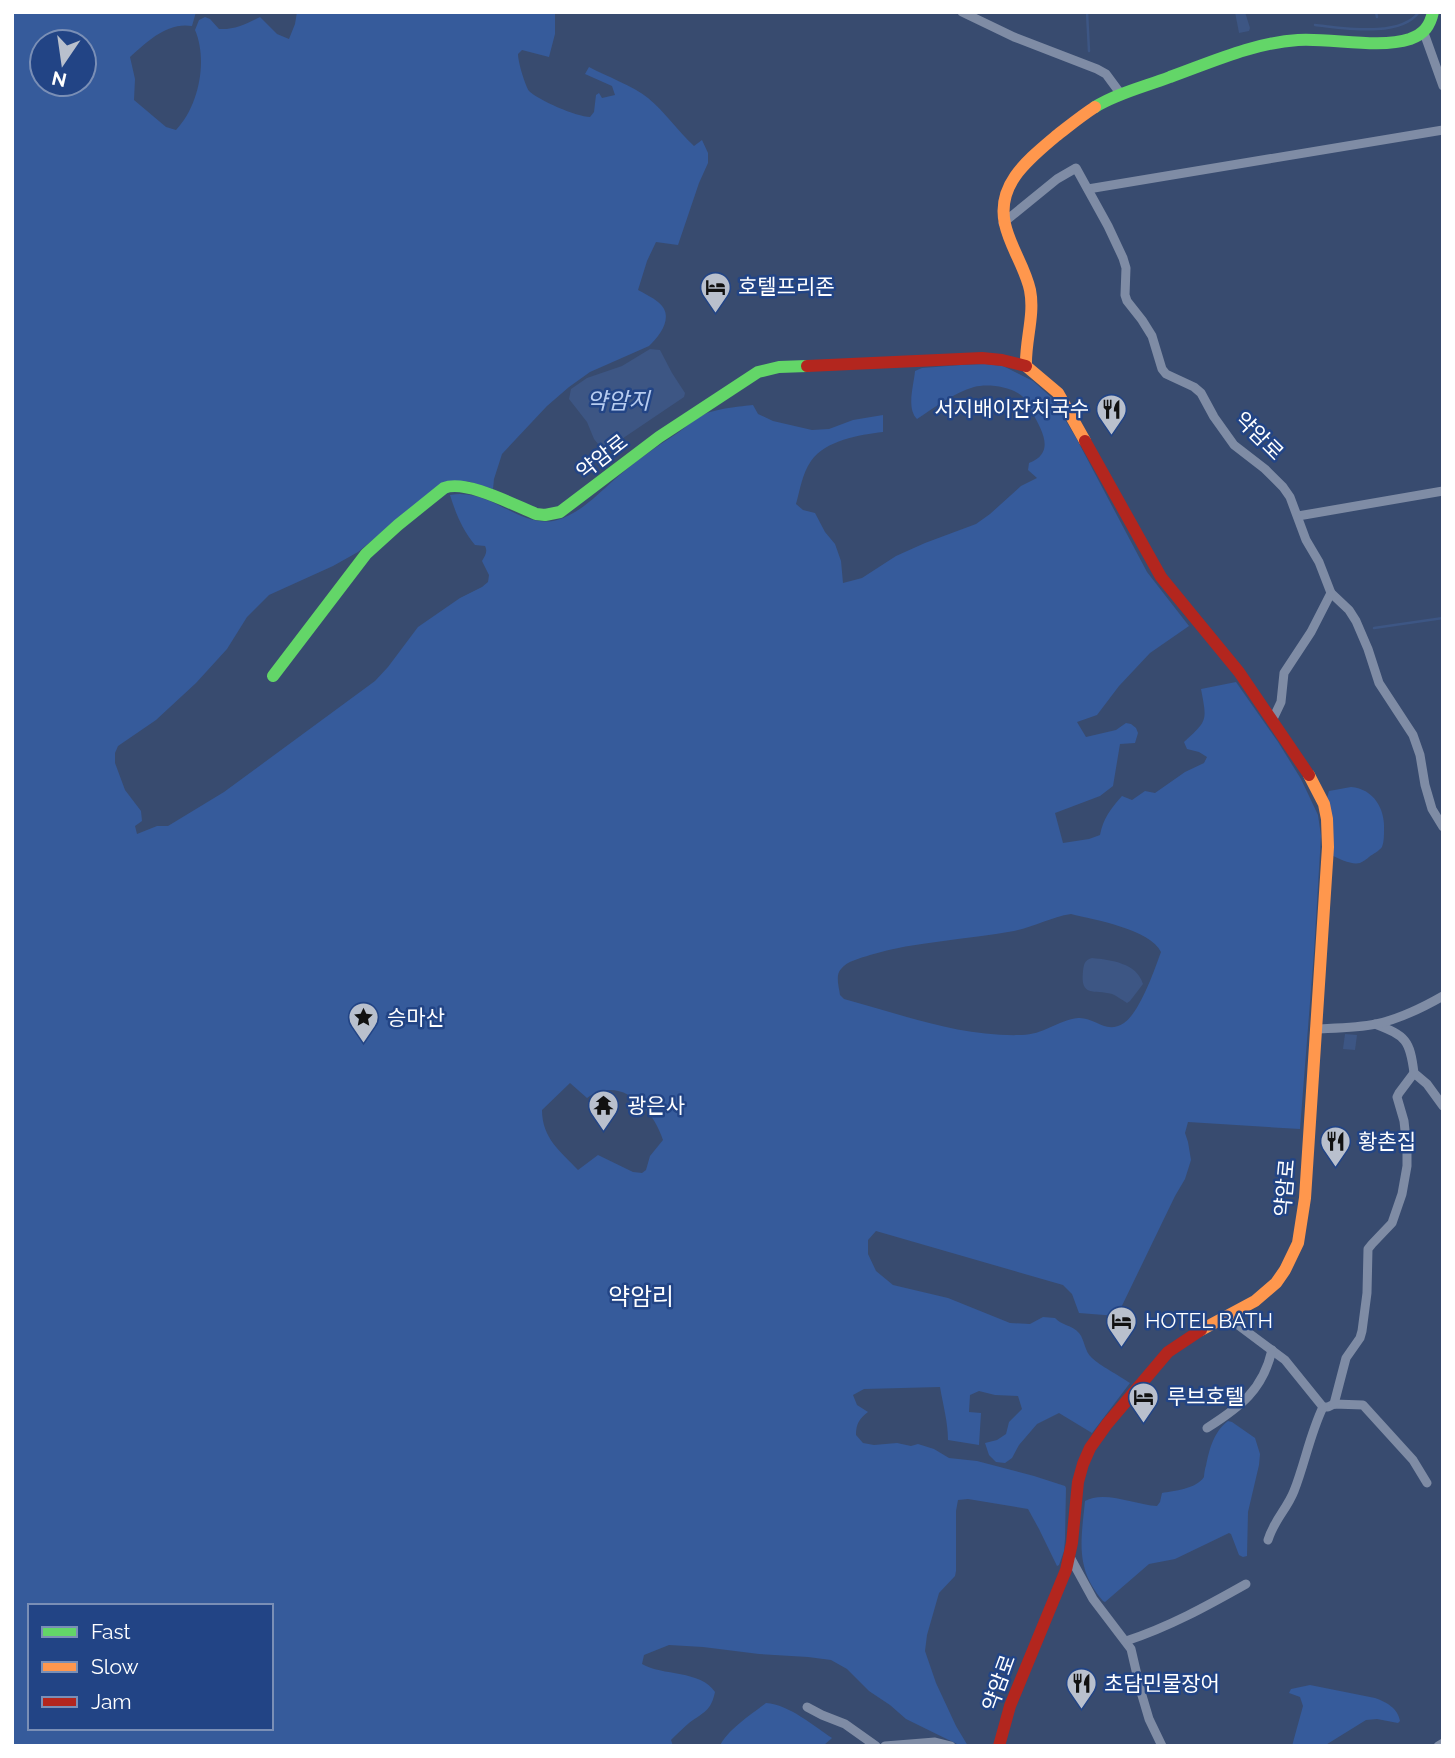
<svg xmlns="http://www.w3.org/2000/svg" width="1455" height="1758" font-family="Raleway,'Noto Sans KR',sans-serif">
	<rect width="100%" height="100%" fill="#384b6f"/>
	<g fill="#365b9b" fill-rule="evenodd">
		<path d="M 12,12 L 196,12 L 192,26 C 167,22 148,41 130,57 L 135,79 L 134,100 L 166,127 L 176,130 C 199,106 208,60 195,30 L 199,20 L 205,17 L 210,19 L 219,29 C 234,30 246,24 260,17 L 277,34 L 289,39 L 295,24 L 297,12 L 555,12 L 555,34 L 549,57 L 522,50 L 518,54 C 518,62 525,85 529,91 C 538,100 577,117 590,117 L 594,112 L 596,95 L 599,93 L 602,98 L 615,95 L 612,86 L 585,74 L 589,67 C 606,76 633,86 648,98 C 665,112 678,131 694,146 L 702,140 L 708,153 L 708,163 L 699,183 L 678,245 L 656,242 L 647,261 L 638,290 C 645,294 652,297 658,302 C 675,315 661,335 649,346 L 590,372 L 569,387 L 547,406 L 502,454 L 494,479 L 493,489 L 467,481 L 380,534 L 358,552 L 333,566 L 269,595 L 247,617 L 227,649 L 196,683 L 156,720 L 118,746 L 115,753 L 115,763 L 125,790 L 141,811 L 142,821 L 135,826 L 137,834 L 157,826 L 168,826 L 224,792 L 375,681 L 388,667 L 418,627 L 460,598 L 482,587 L 488,582 L 489,575 L 482,561 C 485,556 488,552 485,546 L 475,545 C 462,529 456,514 450,495 C 490,487 521,530 557,520 C 579,514 597,495 614,480 C 634,462 656,447 679,432 C 687,426 696,418 705,414 C 715,409 742,406 753,405 L 758,414 L 773,421 L 812,430 L 829,429 L 853,420 L 883,415 L 883,432 C 859,435 826,440 811,461 C 802,474 800,490 796,504 L 803,510 L 815,513 L 825,532 L 835,544 L 841,561 L 843,583 L 862,578 L 896,556 L 925,543 L 976,524 L 990,514 L 1021,486 L 1037,478 L 1028,470 L 1029,463 C 1055,453 1043,432 1033,414 C 1031,409 1028,403 1025,399 C 1015,387 989,383 974,387 C 954,393 935,407 917,419 C 906,408 914,385 915,371 L 922,368 L 961,365 L 985,364 L 1003,366 L 1033,381 L 1052,398 L 1075,436 L 1147,572 L 1189,626 L 1150,653 L 1119,686 L 1097,715 L 1077,722 L 1086,737 L 1116,730 L 1126,723 L 1131,724 L 1136,728 L 1138,733 L 1135,743 L 1120,744 L 1113,786 L 1100,796 L 1055,813 L 1063,843 L 1089,839 L 1100,835 C 1103,819 1111,808 1122,796 L 1132,800 L 1145,791 L 1155,793 L 1185,772 L 1204,763 L 1207,757 L 1199,752 L 1187,749 L 1184,742 C 1208,720 1207,721 1201,689 L 1236,682 L 1278,742 L 1301,779 L 1318,815 L 1321,836 L 1314,952 L 1300,1129 L 1188,1122 L 1185,1133 L 1188,1142 L 1191,1160 L 1185,1179 L 1175,1196 L 1117,1316 L 1079,1313 L 1072,1294 L 1063,1285 L 876,1231 L 868,1240 L 868,1254 L 876,1271 L 893,1285 L 948,1298 L 1010,1323 L 1030,1324 L 1043,1317 L 1055,1318 C 1061,1325 1072,1325 1079,1333 C 1085,1340 1084,1351 1092,1358 C 1099,1365 1120,1376 1130,1383 L 1092,1433 L 1059,1413 L 1037,1424 L 1019,1445 L 1012,1458 L 1005,1463 L 996,1462 L 989,1455 L 985,1443 L 997,1440 L 1006,1434 L 1009,1422 L 1022,1409 L 1018,1396 L 995,1395 L 979,1391 L 970,1395 L 969,1412 L 981,1413 L 979,1445 L 948,1440 C 948,1422 943,1405 940,1387 L 864,1389 L 853,1395 L 857,1405 L 868,1412 C 859,1419 856,1424 856,1435 L 863,1443 L 874,1445 L 897,1443 L 911,1446 L 918,1444 L 934,1449 L 949,1458 L 977,1461 L 1034,1476 L 1065,1486 L 1066,1488 L 1065,1539 L 1064,1551 L 1059,1565 L 1057,1566 L 1039,1529 L 1028,1509 L 968,1499 L 958,1500 L 956,1511 L 956,1571 L 955,1576 L 939,1593 L 927,1635 L 925,1651 L 936,1683 L 956,1726 L 968,1746 L 961,1746 L 906,1719 L 890,1705 L 869,1691 L 847,1669 L 831,1660 L 808,1657 L 759,1654 L 703,1647 L 669,1645 L 644,1655 L 642,1664 C 662,1676 701,1670 715,1692 C 711,1711 704,1712 689,1723 C 683,1728 677,1734 671,1740 L 673,1746 L 12,1746 ZM 42,42 L 84,42 L 84,84 L 42,84 ZM 1071,914 C 1095,920 1150,929 1161,952 C 1154,971 1140,1012 1124,1023 C 1105,1035 1096,1017 1078,1018 C 1059,1020 1042,1035 1022,1035 C 959,1037 904,1015 844,999 L 840,995 C 839,987 835,975 841,969 C 847,961 861,958 870,955 C 917,941 966,940 1014,931 C 1034,927 1051,917 1071,914 ZM 570,1083 L 587,1098 C 621,1074 653,1109 663,1140 L 650,1156 L 646,1170 L 642,1173 L 633,1172 L 598,1155 L 578,1170 C 560,1151 542,1138 542,1110 ZM 30,1606 L 271,1606 L 271,1728 L 30,1728 Z"/>
		<path d="M 1351,787 C 1374,789 1385,809 1384,830 C 1384,835 1384,842 1382,847 C 1379,851 1373,854 1369,857 C 1367,859 1362,862 1360,863 C 1351,865 1340,859 1333,856 L 1327,798 L 1329,791 Z"/>
		<path d="M 1228,1421 L 1232,1422 L 1255,1438 L 1260,1454 L 1259,1465 L 1248,1512 L 1247,1556 L 1243,1557 L 1239,1555 L 1231,1534 L 1229,1533 L 1175,1559 L 1149,1564 L 1105,1602 L 1103,1601 C 1075,1569 1081,1541 1085,1501 C 1104,1490 1136,1505 1157,1506 L 1160,1502 L 1162,1493 C 1174,1491 1196,1489 1204,1477 C 1204,1476 1205,1467 1206,1466 C 1209,1450 1214,1431 1228,1421 Z"/>
		<path d="M 1310,1685 L 1375,1698 C 1386,1702 1398,1708 1400,1721 L 1398,1723 L 1377,1719 L 1366,1720 L 1324,1746 L 1292,1746 L 1303,1706 L 1300,1697 L 1289,1693 L 1291,1689 Z"/>
		<path d="M 766,1703 C 790,1705 812,1725 832,1738 L 823,1746 L 720,1746 C 726,1731 753,1713 766,1703 Z"/>
	</g>
	<g fill="#3d5684">
		<polygon points="1235,12 1245,12 1250,28 1249,31 1239,33"/>
		<polygon points="650,349 660,350 672,373 685,393 684,397 604,451 594,439 587,422 569,399 571,389 587,378 622,366"/>
		<path d="M 1092,958 C 1111,960 1137,963 1143,984 L 1130,1001 L 1127,1003 C 1122,1000 1117,996 1112,994 C 1094,989 1080,998 1083,971 C 1084,963 1085,960 1092,958 Z"/>
		<polygon points="1345,1034 1357,1035 1355,1050 1343,1049"/>
	</g>
	<g fill="none" stroke-linecap="round" stroke-linejoin="round">
		<g stroke="#3d5684" stroke-width="2.5">
			<polyline points="1087,12 1089,51"/>
			<polyline points="1376,12 1377,17"/>
			<path d="M 1315,25 C 1344,28 1400,38 1419,12"/>
			<polyline points="1374,628 1443,618"/>
		</g>
		<g stroke="#7f8ca5" stroke-width="9">
			<polyline points="962,12 1014,37 1097,69 1106,74 1120,93"/>
			<polyline points="1424,33 1443,86"/>
			<polyline points="1088,189 1443,130"/>
			<polyline points="1003,223 1057,179 1076,168 1108,226 1123,258 1126,268 1125,295 1127,301 1142,320 1152,336 1162,369 1166,374 1194,387 1201,393 1214,417 1234,445 1265,469 1283,487 1290,497 1306,540 1319,562 1331,593 1349,610 1356,621 1368,649 1379,683 1413,735 1420,755 1425,785 1432,809 1443,827"/>
			<polyline points="1298,516 1443,491"/>
			<polyline points="1272,721 1281,702 1284,673 1311,632 1331,593"/>
			<path d="M 1375,1024 C 1406,1036 1410,1040 1414,1073 L 1427,1084 L 1443,1106"/>
			<path d="M 1315,1029 C 1336,1028 1357,1028 1376,1024 C 1400,1019 1422,1008 1443,996"/>
			<polyline points="1226,1316 1285,1360 1323,1407 1328,1407 1334,1404 1363,1405 1413,1460 1427,1483"/>
			<polyline points="1334,1404 1346,1358 1360,1338 1362,1331 1367,1293 1368,1249 1372,1244 1392,1223 1402,1194 1407,1166 1407,1149 1404,1121 1397,1097 1399,1093 1414,1073"/>
			<path d="M 1207,1428 C 1240,1407 1263,1390 1272,1350"/>
			<path d="M 1268,1540 C 1274,1520 1287,1509 1294,1491 C 1305,1463 1310,1434 1323,1407"/>
			<polyline points="1070,1557 1093,1599 1131,1649 1141,1692 1149,1719 1162,1746"/>
			<path d="M 1126,1641 C 1169,1627 1207,1606 1246,1584"/>
			<polyline points="807,1707 822,1715 845,1724 876,1746"/>
			<polyline points="885,1746 935,1742 951,1746"/>
			<polyline points="1438,1746 1443,1743"/>
		</g>
		<g stroke="#63d668" stroke-width="12">
			<path d="M 1095,107 C 1118,93 1144,87 1170,77 C 1212,62 1253,43 1298,40 C 1333,38 1378,49 1410,39 C 1424,34 1430,26 1433,12"/>
			<path d="M 273,676 L 366,554 L 398,525 L 444,488 C 465,479 514,505 536,514 L 545,515 L 560,512 L 659,437 L 758,372 L 779,367 L 807,366"/>
		</g>
		<g stroke="#ff974d" stroke-width="12">
			<path d="M 1085,441 L 1058,393 L 1026,366 C 1025,341 1035,315 1030,290 C 1025,267 1010,247 1005,224 C 996,184 1029,159 1056,136 C 1069,126 1081,116 1095,107"/>
			<polyline points="1201,1330 1255,1301 1276,1283 1285,1270 1298,1243 1305,1198 1328,847 1327,819 1324,804 1309,775"/>
		</g>
		<g stroke="#b3261e" stroke-width="12">
			<polyline points="807,366 982,358 1002,360 1026,366"/>
			<polyline points="1085,441 1161,577 1239,672 1309,775"/>
			<polyline points="999,1746 1010,1706 1066,1570 1072,1543 1078,1482 1083,1464 1090,1448 1107,1424 1168,1352 1201,1330"/>
		</g>
	</g>
	<defs>
		<symbol id="hotel-pin" viewBox="-11 -11 22 30"><path d="M0 17L-7.5 6A9.5 9.5 0 1 1 7.5 6Z" fill="#b9c0cd" stroke="#224485"/><path d="M-6-4.5h1.5V1H6V5H4.5V3h-9V5H-6ZM-4 0a1.8 1.8 0 1 1 3.6 0ZM.5 0V-2.5h3Q6-2.5 6 0Z" fill="#111"/></symbol>
		<symbol id="restaurant-pin" viewBox="-11 -11 22 30"><path d="M0 17L-7.5 6A9.5 9.5 0 1 1 7.5 6Z" fill="#b9c0cd" stroke="#224485"/><path d="M-5-6h1v4h1v-4h1v4h1v-4h1v5L-1.5 .5V6h-2V.5L-5-1ZM5-6V6H3V1.5H1.5Q1.5-4 5-6Z" fill="#111"/></symbol>
		<symbol id="sight-pin" viewBox="-11 -11 22 30"><path d="M0 17L-7.5 6A9.5 9.5 0 1 1 7.5 6Z" fill="#b9c0cd" stroke="#224485"/><path d="M0-6L1.8-2.2L6-1.7L2.9 1.2L3.7 5.4L0 3.3L-3.7 5.4L-2.9 1.2L-6-1.7L-1.8-2.2Z" fill="#111"/></symbol>
		<symbol id="temple-pin" viewBox="-11 -11 22 30"><path d="M0 17L-7.5 6A9.5 9.5 0 1 1 7.5 6Z" fill="#b9c0cd" stroke="#224485"/><path d="M0-6L5-2H3V0L6.5 2.5H4V6H1.5V3h-3V6H-4V2.5H-6.5L-3 0V-2H-5Z" fill="#111"/></symbol>
	</defs>
	<g fill-rule="evenodd">
		<use href="#hotel-pin" x="698" y="270" width="35" height="47"/>
		<use href="#restaurant-pin" x="1094" y="392" width="35" height="47"/>
		<use href="#sight-pin" x="346" y="1000" width="35" height="47"/>
		<use href="#temple-pin" x="586" y="1088" width="35" height="47"/>
		<use href="#restaurant-pin" x="1318" y="1124" width="35" height="47"/>
		<use href="#hotel-pin" x="1104" y="1304" width="35" height="47"/>
		<use href="#hotel-pin" x="1126" y="1380" width="35" height="47"/>
		<use href="#restaurant-pin" x="1064" y="1666" width="35" height="47"/>
	</g>
	<g text-anchor="middle" stroke-width="5" stroke-linejoin="round" paint-order="stroke">
		<g font-size="21" fill="#fff" stroke="#224485" text-anchor="start">
			<text x="738" y="294">호텔프리존</text>
			<text x="1089" y="416" text-anchor="end">서지배이잔치국수</text>
			<text x="387" y="1025">승마산</text>
			<text x="627" y="1113">광은사</text>
			<text x="1358" y="1149">황촌집</text>
			<text x="1145" y="1328">HOTEL BATH</text>
			<text x="1167" y="1404">루브호텔</text>
			<text x="1104" y="1691">초담민물장어</text>
		</g>
		<g font-size="21" fill="#fff" stroke="#224485">
			<text transform="translate(1259 436) rotate(45)" y="7">약암로</text>
			<text transform="translate(602 457) rotate(-38)" y="7">약암로</text>
			<text transform="translate(1285 1188) rotate(-85)" y="7">약암로</text>
			<text transform="translate(999 1683) rotate(-70)" y="7">약암로</text>
		</g>
		<g font-size="23" font-style="italic" fill="#b7ccf0" stroke="#224485">
			<text x="618" y="409">약암지</text>
		</g>
		<g font-size="24" fill="#fff" stroke="#224485">
			<text x="641" y="1305">약암리</text>
		</g>
	</g>
	<rect width="1455" height="1758" fill="none" stroke="#ffffff" stroke-width="28"/>
	<rect x="28" y="1604" width="245" height="126" fill="#224485" stroke="#7a8fb6" stroke-width="2"/>
	<rect x="42" y="1627" width="35" height="10" fill="#63d668" stroke="#7a8fb6" stroke-width="2"/>
	<text x="91" y="1639" font-size="21" fill="#ffffff">Fast</text>
	<rect x="42" y="1662" width="35" height="10" fill="#ff974d" stroke="#7a8fb6" stroke-width="2"/>
	<text x="91" y="1674" font-size="21" fill="#ffffff">Slow</text>
	<rect x="42" y="1697" width="35" height="10" fill="#b3261e" stroke="#7a8fb6" stroke-width="2"/>
	<text x="91" y="1709" font-size="21" fill="#ffffff">Jam</text>
	<g transform="translate(63 63) rotate(193)"><circle r="33" fill="#224485" stroke="#7a8fb6" stroke-width="2"/>
	<path d="M0-5L12 26L0 18L-12 26Z" fill="#b9c0cd"/>
	<text y="-10" font-size="19" font-weight="bold" text-anchor="middle" fill="#ffffff">N</text>
	</g>
</svg>
